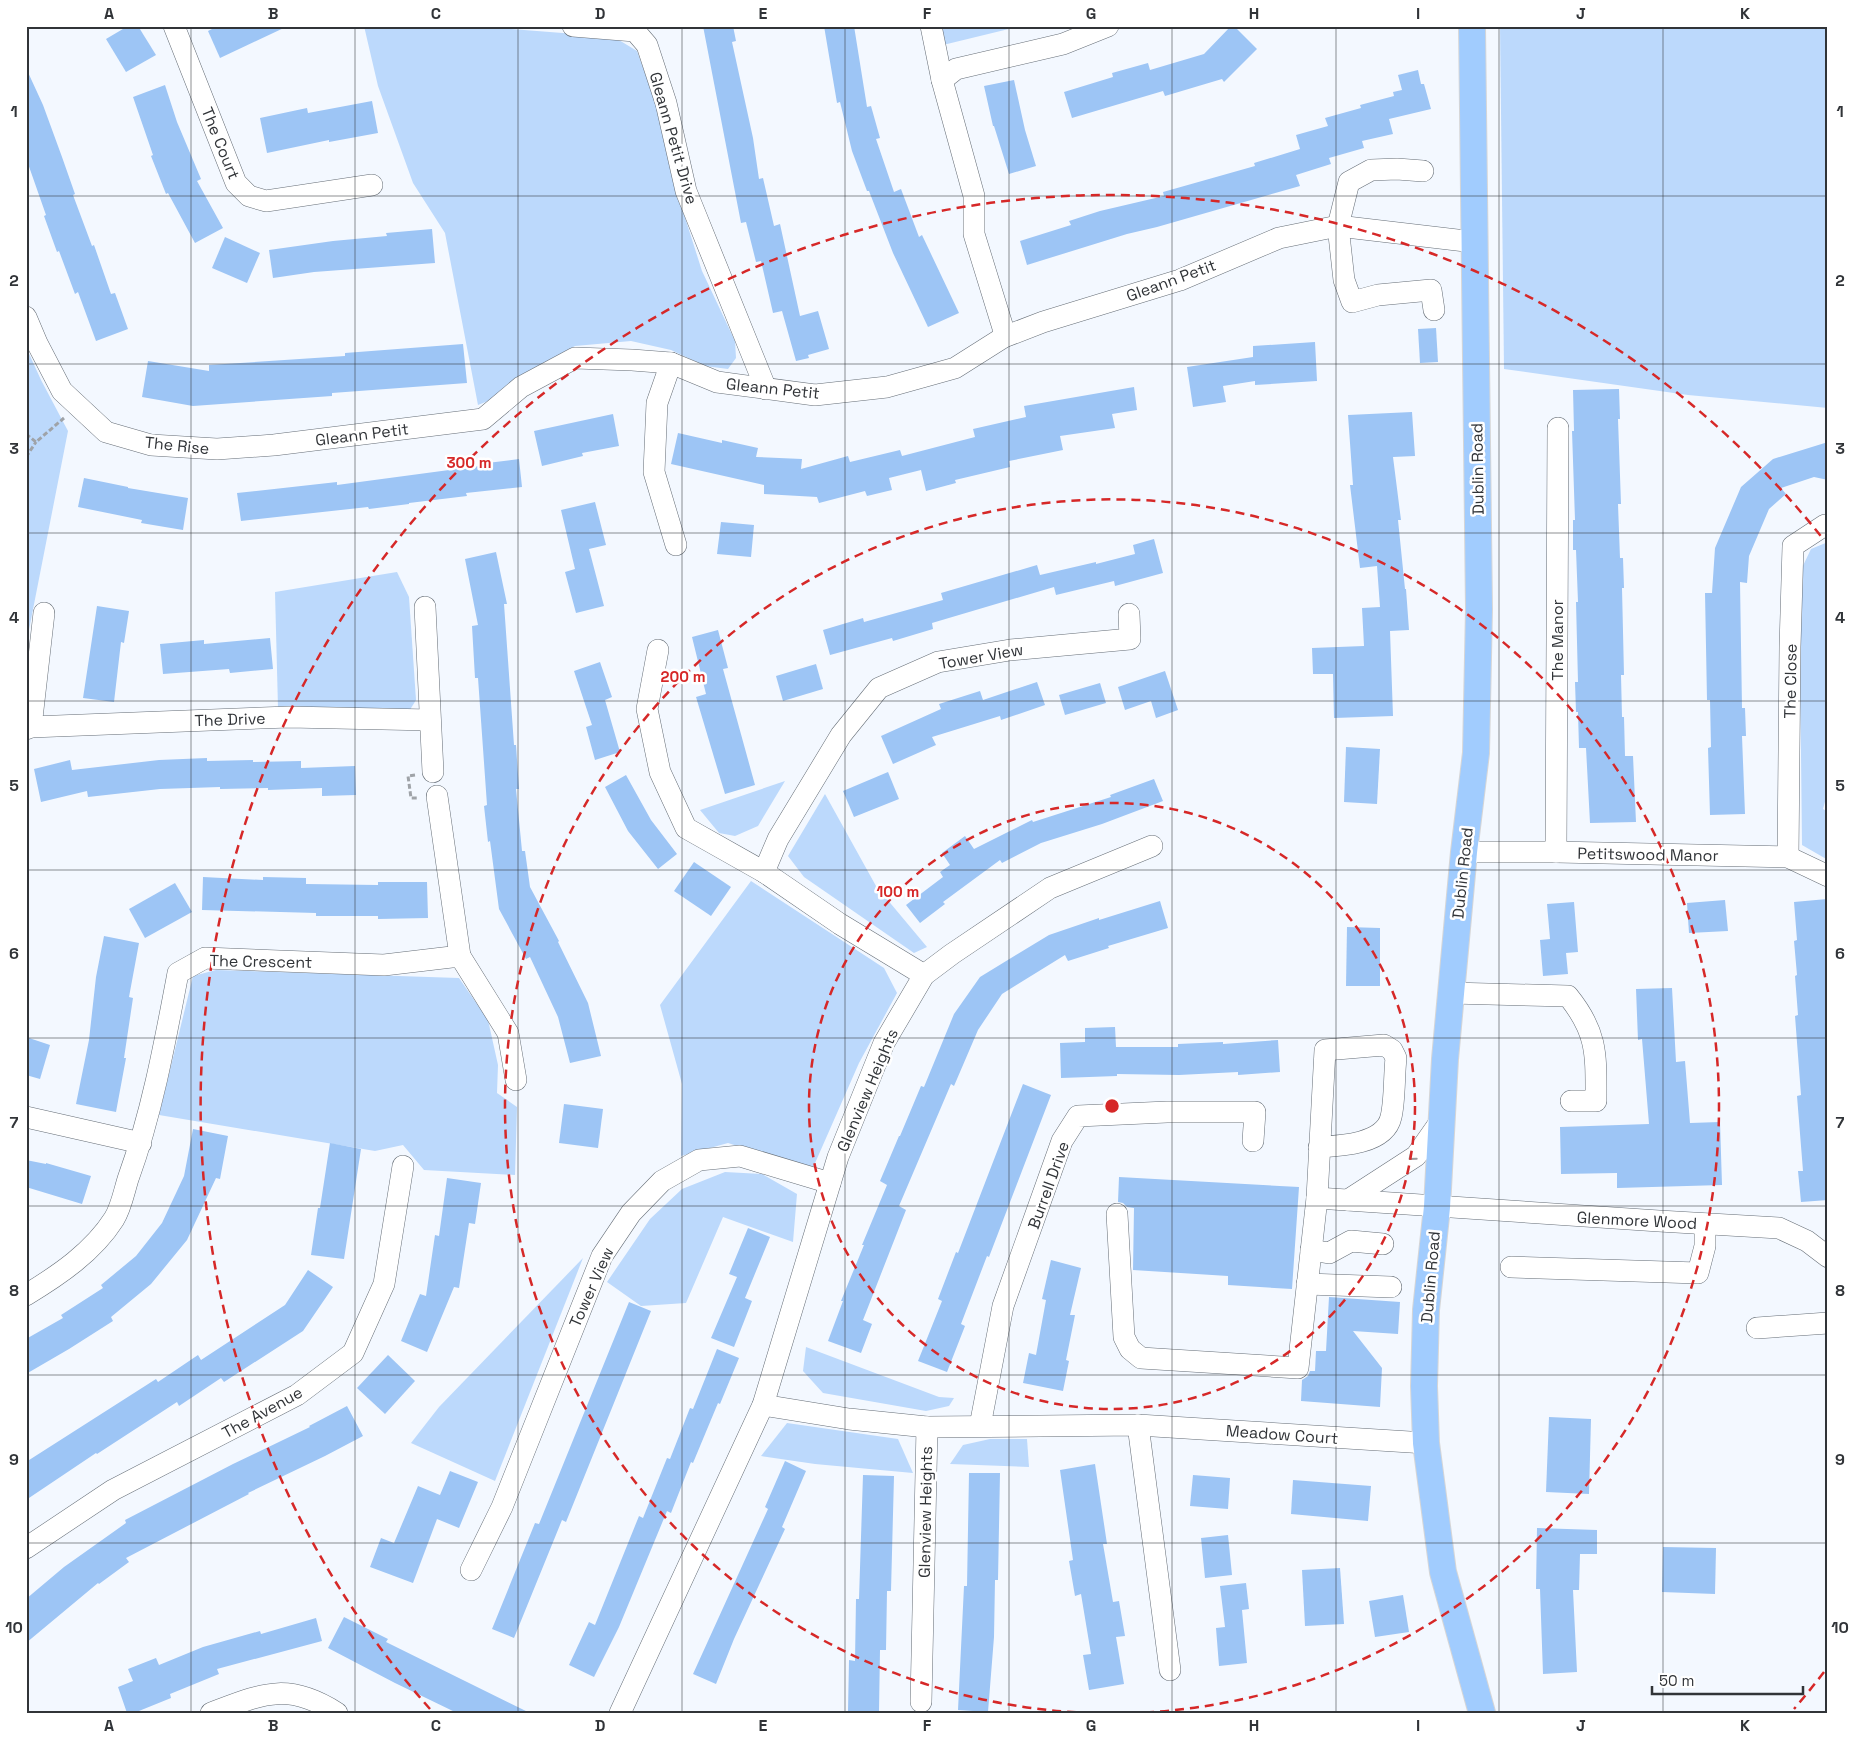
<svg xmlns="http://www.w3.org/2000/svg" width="1854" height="1739" font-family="'Space Grotesk',sans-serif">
	<rect width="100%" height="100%" fill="#f3f8ff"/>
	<g fill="#bcd9fc">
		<polygon points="364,26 471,26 614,37 637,51 658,109 675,186 702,271 735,341 736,358 728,369 705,366 671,350 631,341 575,346 517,377 493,399 478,405 445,233 413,183 378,86"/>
		<polygon points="941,26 1021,26 943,45"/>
		<polygon points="1500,26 1828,26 1828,408 1688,395 1504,369"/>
		<polygon points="26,347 41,380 68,431 26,645"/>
		<polygon points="1828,542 1828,791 1823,809 1828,812 1828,860 1802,845 1799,574 1811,549"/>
		<polygon points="397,572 409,597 416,700 408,713 278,708 275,592"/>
		<polygon points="785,781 758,826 735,836 719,833 700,810"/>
		<polygon points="825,794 876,886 927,947 914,953 804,877 788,856"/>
		<polygon points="751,881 884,968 897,993 859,1063 812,1170 728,1143 681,1156 682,1084 660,1005"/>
		<polygon points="216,970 459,978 488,1020 498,1065 497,1093 517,1107 515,1175 424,1170 403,1145 375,1151 159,1115 193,976"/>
		<polygon points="725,1172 762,1174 797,1194 793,1242 723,1217 686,1303 641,1306 607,1282 650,1219 682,1189"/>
		<polygon points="583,1258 495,1481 411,1443 439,1407"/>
		<polygon points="806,1347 939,1397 954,1398 949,1406 926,1411 823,1393 803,1371"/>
		<polygon points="787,1423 898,1439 913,1473 815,1464 761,1456"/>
		<polygon points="990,1439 1027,1439 1029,1467 950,1464 963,1445"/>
	</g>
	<g fill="#9dc5f5">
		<polygon points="128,26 138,26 156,55 126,72 106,39"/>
		<polygon points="218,26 288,26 220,58 208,31"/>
		<polygon points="703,26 733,26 736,41 732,42 753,138 759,179 763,178 774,226 780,224 800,316 818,311 829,349 808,355 809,358 796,361 782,311 773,313 761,261 756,262 746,222 741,223"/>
		<polygon points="824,26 854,26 867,107 871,106 880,138 876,139 894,192 901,189 919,237 922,235 959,313 928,327 893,253 869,191 867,191 852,151 840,102 837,103"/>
		<polygon points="1231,26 1234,26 1257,49 1224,82 1222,79 1165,96 1163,91 1072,118 1064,92 1113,77 1112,73 1148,63 1150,70 1204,54"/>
		<polygon points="26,68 43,105 62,157 75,194 73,195 92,246 94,245 111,294 115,293 128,329 96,341 78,292 75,294 59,251 57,252 44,216 46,215 26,158"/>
		<polygon points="1418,70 1421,84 1424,84 1431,109 1389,119 1393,134 1362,141 1364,148 1329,158 1331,164 1296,175 1300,186 1157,227 1127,234 1027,265 1020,241 1071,225 1069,221 1100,211 1164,196 1163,192 1255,166 1254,163 1300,149 1296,135 1328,126 1325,118 1361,108 1360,105 1394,96 1393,92 1402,90 1398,75"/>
		<polygon points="1014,80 1025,130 1036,166 1009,174 994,126 993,126 984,86"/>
		<polygon points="165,85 177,122 201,179 197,181 223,228 195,243 168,193 166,194 151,156 153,155 133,97"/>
		<polygon points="372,101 378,133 329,142 329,140 267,153 260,118 307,108 308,113"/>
		<polygon points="432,229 435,263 314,272 273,278 269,250 333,241 387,236 386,233"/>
		<polygon points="225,237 260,253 247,283 212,268"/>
		<polygon points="1436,328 1438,362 1420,363 1418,329"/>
		<polygon points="1315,342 1317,381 1255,385 1255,381 1223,386 1226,402 1193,407 1187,367 1253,357 1253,346"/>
		<polygon points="463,344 467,383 332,393 332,396 193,406 142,397 148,361 209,371 209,365 345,356 345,353"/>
		<polygon points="1134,387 1137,410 1112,414 1115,428 1060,436 1063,450 1009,461 1010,467 955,480 956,483 926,491 921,470 889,478 892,490 867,496 865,491 819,503 817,497 764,494 764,485 671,464 678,433 722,443 722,440 758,448 756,457 802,459 801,469 848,456 850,462 900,450 902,456 975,437 973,429 1026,417 1024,406"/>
		<polygon points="1619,389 1620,419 1618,419 1621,504 1618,504 1620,558 1623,558 1624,588 1622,588 1624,675 1621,675 1622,717 1624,717 1625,756 1633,756 1636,822 1590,823 1586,748 1579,748 1578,712 1576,712 1575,682 1578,682 1576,602 1578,602 1576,550 1573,550 1573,520 1575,520 1572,431 1574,431 1573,390"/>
		<polygon points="1412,412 1415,456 1393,457 1401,520 1398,520 1405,589 1406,589 1409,630 1390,631 1393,716 1334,718 1333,674 1313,674 1312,648 1364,646 1362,608 1380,607 1377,566 1360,568 1350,485 1353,485 1348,415"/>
		<polygon points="613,414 619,446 582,453 583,456 542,466 534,431"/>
		<polygon points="1828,442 1828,480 1814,477 1781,488 1786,494 1769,509 1749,556 1747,583 1740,582 1742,708 1745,708 1746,736 1742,736 1745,814 1710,815 1708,748 1711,747 1710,700 1707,700 1705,593 1712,593 1715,548 1741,487 1773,459"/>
		<polygon points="519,459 522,487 466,493 467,496 409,503 409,504 369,509 368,507 241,521 237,493 337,482 337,485 479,466 479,464"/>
		<polygon points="84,478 128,487 128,488 188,498 183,530 141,523 142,520 78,507"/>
		<polygon points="595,502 606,545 589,549 604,606 576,613 565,572 575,569 561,510"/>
		<polygon points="721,522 754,525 751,557 717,554"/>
		<polygon points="1154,539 1163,573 1115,586 1114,581 1056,595 1054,587 932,623 933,629 893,641 892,638 830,655 823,630 863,618 864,622 943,600 941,593 1037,565 1040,575 1096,562 1096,564 1135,554 1133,545"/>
		<polygon points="496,552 507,604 504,604 514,745 516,745 519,789 516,789 522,851 525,851 530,887 559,941 558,942 588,1003 601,1056 570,1063 558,1017 530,957 526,959 499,909 490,841 488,842 484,806 487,805 478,678 475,678 472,626 478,625 465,559"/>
		<polygon points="97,606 129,611 124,643 121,642 114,702 83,698"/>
		<polygon points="718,630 728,668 723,669 755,785 725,794 696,697 706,694 692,637"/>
		<polygon points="270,638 273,669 230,673 229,669 163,674 160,644 204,640 204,644"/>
		<polygon points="600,662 612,697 605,700 620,752 595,760 586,727 592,725 574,671"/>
		<polygon points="816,664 823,689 783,701 776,676"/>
		<polygon points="1165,671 1178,710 1156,718 1151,701 1125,710 1118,687"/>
		<polygon points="1037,682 1045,705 1001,720 1000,716 932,737 936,745 893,764 881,736 941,709 939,704 980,691 983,700"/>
		<polygon points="1100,683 1106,703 1065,715 1059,695"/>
		<polygon points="1346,747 1380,749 1377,804 1344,802"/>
		<polygon points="207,758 207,761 253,760 253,762 301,761 301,768 355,766 356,795 322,796 322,788 268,790 268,788 220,789 220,787 160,789 88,797 87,791 41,802 34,769 70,760 72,770 159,760"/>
		<polygon points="888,772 899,799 854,817 843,791"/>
		<polygon points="626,775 651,820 677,854 658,869 628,831 605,787"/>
		<polygon points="1154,779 1163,801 1102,824 1041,843 1002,863 1000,860 943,902 945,904 920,923 906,905 943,877 940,872 950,865 942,853 965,836 974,849 1032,820 1033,822 1111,797 1110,795"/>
		<polygon points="694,862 731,887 711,916 674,891"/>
		<polygon points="203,877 263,880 263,877 306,878 306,884 378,885 378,882 427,882 428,918 378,919 378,916 316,916 316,913 202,910"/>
		<polygon points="175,883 192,912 145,938 129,909"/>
		<polygon points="1827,899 1828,1200 1801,1202 1798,1171 1803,1171 1797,1096 1801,1095 1795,1016 1798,1015 1795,976 1797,975 1794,941 1797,940 1794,902"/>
		<polygon points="1725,900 1728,931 1689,933 1687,903"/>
		<polygon points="1160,901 1168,928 1108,946 1109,948 1068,961 1065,955 1002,994 978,1030 954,1086 951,1084 899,1206 906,1210 863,1320 872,1324 861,1353 828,1341 843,1301 841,1301 864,1245 862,1245 887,1185 880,1181 899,1136 900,1136 921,1086 924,1087 954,1014 980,977 1049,935 1099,918 1099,920"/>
		<polygon points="1574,902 1578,952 1566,953 1568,974 1543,976 1540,940 1550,939 1547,904"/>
		<polygon points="1347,927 1380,928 1380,986 1346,986"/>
		<polygon points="104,936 139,943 129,997 133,998 124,1058 126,1058 116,1112 76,1104 89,1040 96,977"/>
		<polygon points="1672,988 1676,1062 1685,1061 1690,1123 1720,1122 1722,1185 1617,1188 1617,1173 1561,1174 1560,1127 1649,1124 1642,1039 1638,1040 1636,989"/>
		<polygon points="1115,1027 1116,1047 1178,1047 1178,1044 1223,1042 1223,1044 1278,1040 1280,1072 1238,1075 1238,1072 1179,1075 1117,1074 1117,1076 1061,1078 1060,1043 1085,1042 1085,1028"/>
		<polygon points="26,1037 50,1045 40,1079 26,1075"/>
		<polygon points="1023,1084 1051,1095 989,1257 987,1256 961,1324 965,1326 947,1372 918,1361 942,1301 938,1299 956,1252 958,1253"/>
		<polygon points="564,1104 603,1109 598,1148 559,1143"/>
		<polygon points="193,1129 228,1136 220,1179 216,1178 187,1240 151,1284 111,1317 113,1321 69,1349 26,1374 26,1339 63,1318 61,1315 103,1288 101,1285 136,1256 162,1223 184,1176"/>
		<polygon points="330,1143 361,1149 344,1259 311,1255 318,1208 320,1208"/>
		<polygon points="26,1160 46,1164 46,1163 91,1176 82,1204 26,1187"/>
		<polygon points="1119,1177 1299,1187 1292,1289 1228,1285 1228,1276 1133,1270 1134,1208 1127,1207 1123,1203 1118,1202"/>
		<polygon points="447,1178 481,1183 475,1224 469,1223 459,1288 454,1287 427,1352 401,1341 420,1294 426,1296 435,1235 439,1236"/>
		<polygon points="748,1228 770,1237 745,1298 752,1301 734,1347 711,1338 737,1277 729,1274"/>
		<polygon points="1051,1260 1081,1268 1070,1315 1075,1315 1066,1360 1069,1361 1063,1391 1023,1383 1029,1353 1036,1355 1046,1300 1042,1299"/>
		<polygon points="308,1270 333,1287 303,1331 224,1382 221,1378 179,1406 177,1402 97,1454 96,1453 26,1500 26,1462 156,1379 158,1382 198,1355 201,1360 285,1305"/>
		<polygon points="1329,1297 1400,1302 1398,1334 1353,1331 1382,1368 1380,1407 1301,1401 1302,1380 1308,1376 1310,1371 1315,1371 1316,1351 1326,1351"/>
		<polygon points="629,1302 651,1311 566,1522 562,1520 514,1638 492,1629 535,1523 539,1524"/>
		<polygon points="717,1349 739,1358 720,1404 718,1403 693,1463 691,1462 671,1513 667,1511 619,1627 594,1677 569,1665 589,1622 595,1625 639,1516 643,1518 667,1458 670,1459 690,1408 693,1409"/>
		<polygon points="388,1355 415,1381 385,1414 357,1388"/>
		<polygon points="347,1406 363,1436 325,1456 248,1493 249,1494 126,1558 129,1562 99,1584 98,1583 26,1643 26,1599 64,1567 126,1523 125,1520 233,1464 310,1427 309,1426"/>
		<polygon points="1549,1417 1591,1419 1589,1494 1546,1492"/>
		<polygon points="785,1461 806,1471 782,1527 785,1529 734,1639 716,1684 693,1674 768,1509 765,1507"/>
		<polygon points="1095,1464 1107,1544 1103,1544 1113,1602 1119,1601 1125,1636 1116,1637 1124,1684 1089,1690 1083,1655 1091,1654 1081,1594 1075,1596 1069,1561 1073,1560 1060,1470"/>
		<polygon points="450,1471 478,1482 459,1528 437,1519 413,1583 370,1567 381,1538 394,1543 418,1486 440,1495"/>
		<polygon points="969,1473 1000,1473 998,1580 995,1580 994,1637 988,1712 958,1710 964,1586 967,1586"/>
		<polygon points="863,1475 894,1476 891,1591 887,1591 886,1650 880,1650 879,1711 848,1711 849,1660 855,1661 856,1599 859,1599"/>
		<polygon points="1193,1475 1230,1478 1228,1509 1190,1506"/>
		<polygon points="1293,1480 1371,1486 1368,1521 1291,1514"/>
		<polygon points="1537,1528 1597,1530 1597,1554 1580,1554 1579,1590 1573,1590 1577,1672 1543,1674 1540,1589 1536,1589"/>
		<polygon points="1228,1535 1232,1575 1205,1578 1201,1538"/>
		<polygon points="1663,1547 1716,1548 1715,1594 1662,1592"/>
		<polygon points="1340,1568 1344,1624 1305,1626 1302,1570"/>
		<polygon points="1246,1583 1249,1609 1242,1610 1247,1663 1219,1666 1216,1628 1225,1627 1220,1586"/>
		<polygon points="1403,1595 1409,1632 1375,1637 1369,1601"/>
		<polygon points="344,1617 388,1639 386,1642 530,1713 457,1713 395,1683 328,1648"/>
		<polygon points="316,1618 322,1641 217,1669 219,1674 170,1694 171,1698 134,1713 127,1713 118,1687 133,1681 128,1669 156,1658 159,1665 203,1647 260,1631 261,1634"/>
	</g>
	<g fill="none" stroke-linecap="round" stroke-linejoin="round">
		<defs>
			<g id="minor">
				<polyline points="174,26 236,183 249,196 266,201 372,185"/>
				<polyline points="573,26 635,31 647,45 666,103 686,191 766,389"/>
				<polyline points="931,26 942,80"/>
				<polyline points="1423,171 1397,169 1371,170 1349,182 1338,226 1344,280 1352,302 1378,295 1431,290 1434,310"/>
				<polyline points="26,317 37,343 62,391 106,432 151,445 217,449 274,445 483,419 521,387 575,358 632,360 671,363 717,382 815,395 887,387 955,368 1004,337 1043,322 1180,280 1279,238 1338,226 1474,242"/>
				<polyline points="1004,337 1003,328 974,234 974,196 942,80 956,69 1063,44 1108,26"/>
				<polyline points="671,363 657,403 654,472 676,545"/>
				<polyline points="425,607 433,772"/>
				<polyline points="658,650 647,709 660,772 686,828 764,872 840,924 924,975"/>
				<polyline points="31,727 44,613"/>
				<polyline points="26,729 31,727 289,717 430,720"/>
				<polyline points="437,796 460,956"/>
				<polyline points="1464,852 1556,852 1788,857 1828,876"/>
				<polyline points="1556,852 1558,428"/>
				<polyline points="1788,857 1790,647 1793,546 1825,525 1828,526"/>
				<polyline points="764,872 778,839 841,735 879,688 938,662 1010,650 1130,639 1129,614"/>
				<path d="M 1451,993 L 1568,996 C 1598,1033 1596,1055 1596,1101 L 1571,1101"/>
				<polyline points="26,1117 141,1143"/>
				<path d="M 1317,1198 L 1325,1050 L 1384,1045 L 1392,1050 L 1396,1058 C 1394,1075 1395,1101 1391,1117 C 1385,1144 1341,1146 1319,1147"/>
				<polyline points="1348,1200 1416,1156 1442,1119"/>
				<polyline points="1117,1214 1124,1337 1130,1349 1141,1358 1298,1368 1317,1198 1659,1221 1779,1228 1807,1241 1828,1257"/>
				<polyline points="1311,1250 1329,1253 1351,1241 1383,1244"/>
				<polyline points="1511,1267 1698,1273 1705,1246 1705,1224"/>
				<polyline points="1307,1284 1391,1287"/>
				<path d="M 26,1295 C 59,1275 93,1252 114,1219 C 121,1208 124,1192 128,1179 C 152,1113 165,1042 178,973 L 205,958 L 384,965 L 460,956 L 508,1033 L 516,1080"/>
				<polyline points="1757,1328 1828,1323"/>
				<polyline points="763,1405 849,1419 927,1427 1138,1425 1426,1443"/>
				<polyline points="1138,1425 1170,1670"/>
				<polyline points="980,1426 1003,1306 1062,1141 1078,1116 1167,1112 1255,1112 1253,1141"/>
				<polyline points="26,1548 113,1490 297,1395 353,1353 384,1284 403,1166"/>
				<polyline points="471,1570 502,1507 602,1256 631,1213 662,1181 699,1160 740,1156 830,1183"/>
				<polyline points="921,1702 927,1427"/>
				<path d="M 211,1713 C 262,1694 287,1681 337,1713"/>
				<polyline points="620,1713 763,1405 838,1157 884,1043 924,975 952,954 1050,888 1152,846"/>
			</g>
			<polyline id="major" points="1472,26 1479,609 1476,753 1464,852 1445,1059 1437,1207 1426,1310 1424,1386 1426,1443 1443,1572 1482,1713"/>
		</defs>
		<use href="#minor" stroke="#666e77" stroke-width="22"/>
		<use href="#major" stroke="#d6d6d7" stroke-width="28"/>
		<g stroke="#9fa3a8" stroke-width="3" stroke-dasharray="5 2.5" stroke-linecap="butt">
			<polyline points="26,434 36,442 64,418"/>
			<polyline points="26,457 36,442"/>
			<polyline points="415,775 408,776 411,798 418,798"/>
		</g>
		<use href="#minor" stroke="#fff" stroke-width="21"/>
		<use href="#major" stroke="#a1ccfe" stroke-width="26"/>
	</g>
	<defs><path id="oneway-chevron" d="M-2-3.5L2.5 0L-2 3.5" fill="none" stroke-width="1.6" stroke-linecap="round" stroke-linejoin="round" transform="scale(1.25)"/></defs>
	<use stroke="#989a9c" href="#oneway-chevron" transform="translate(1412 1157) rotate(141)"/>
	<path fill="none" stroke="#313438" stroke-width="1" stroke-opacity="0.55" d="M 191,26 L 191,1713M 355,26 L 355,1713M 518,26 L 518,1713M 682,26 L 682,1713M 845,26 L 845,1713M 1009,26 L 1009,1713M 1172,26 L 1172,1713M 1336,26 L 1336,1713M 1499,26 L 1499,1713M 1663,26 L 1663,1713M 26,196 L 1828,196M 26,364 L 1828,364M 26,533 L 1828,533M 26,701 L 1828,701M 26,870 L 1828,870M 26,1038 L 1828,1038M 26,1206 L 1828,1206M 26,1375 L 1828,1375M 26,1543 L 1828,1543"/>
	<g fill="none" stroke="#d62828" stroke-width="2.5" stroke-dasharray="9 6">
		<circle cx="1112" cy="1106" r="303"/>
		<path d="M1091 1713A607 607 0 1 1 1133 1713"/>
		<path d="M1824 1672A910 910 0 0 1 1794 1709M430 1709A910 910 0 1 1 1824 540"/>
	</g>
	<g text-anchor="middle" stroke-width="5" stroke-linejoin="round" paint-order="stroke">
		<g font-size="16" fill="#313438" stroke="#fff">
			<text transform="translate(674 138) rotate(74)" y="6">Gleann Petit Drive</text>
			<text transform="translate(221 143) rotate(68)" y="6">The Court</text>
			<text transform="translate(1171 280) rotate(-20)" y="6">Gleann Petit</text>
			<text transform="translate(773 388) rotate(6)" y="6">Gleann Petit</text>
			<text transform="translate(362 434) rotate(-7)" y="6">Gleann Petit</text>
			<text transform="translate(177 445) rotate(6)" y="6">The Rise</text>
			<text transform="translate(1477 469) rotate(-91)" y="6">Dublin Road</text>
			<text transform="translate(1557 640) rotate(-90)" y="6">The Manor</text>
			<text transform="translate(981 656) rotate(-10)" y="6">Tower View</text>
			<text transform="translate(1790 681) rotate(-89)" y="6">The Close</text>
			<text transform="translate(230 719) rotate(-2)" y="6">The Drive</text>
			<text transform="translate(1648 854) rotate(1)" y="6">Petitswood Manor</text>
			<text transform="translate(1462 873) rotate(-84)" y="6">Dublin Road</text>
			<text transform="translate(261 961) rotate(1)" y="6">The Crescent</text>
			<text transform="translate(867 1090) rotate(-67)" y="6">Glenview Heights</text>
			<text transform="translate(1048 1185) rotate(-70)" y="6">Burrell Drive</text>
			<text transform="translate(1637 1220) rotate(3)" y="6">Glenmore Wood</text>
			<text transform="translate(1430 1277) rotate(-85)" y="6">Dublin Road</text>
			<text transform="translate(591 1287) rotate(-66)" y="6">Tower View</text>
			<text transform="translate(262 1412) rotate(-29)" y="6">The Avenue</text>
			<text transform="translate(1282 1434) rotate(4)" y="6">Meadow Court</text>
			<text transform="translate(925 1512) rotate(-89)" y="6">Glenview Heights</text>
		</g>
	</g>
	<circle cx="1112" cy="1106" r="8" fill="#d62828" stroke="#fff" stroke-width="2.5"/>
	<g font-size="15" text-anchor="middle" font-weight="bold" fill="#d62828" stroke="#fff" stroke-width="5" stroke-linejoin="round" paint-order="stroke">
		<text x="469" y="468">300 m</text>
		<text x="683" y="682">200 m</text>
		<text x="898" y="897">100 m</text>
	</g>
	<rect width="1854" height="1739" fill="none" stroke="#ffffff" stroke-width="55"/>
	<path d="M1652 1686v8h151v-8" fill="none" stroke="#313438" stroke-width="2.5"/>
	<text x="1659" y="1686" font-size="15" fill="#313438" stroke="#ffffff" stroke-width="4" paint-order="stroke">50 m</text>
	<rect x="28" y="28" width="1798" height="1684" fill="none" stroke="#313438" stroke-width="2"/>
	<g font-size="16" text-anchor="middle" font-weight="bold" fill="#313438">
		<text x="109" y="19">A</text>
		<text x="273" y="19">B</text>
		<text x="436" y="19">C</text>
		<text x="600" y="19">D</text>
		<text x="763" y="19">E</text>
		<text x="927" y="19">F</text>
		<text x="1091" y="19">G</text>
		<text x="1254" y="19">H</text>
		<text x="1418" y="19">I</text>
		<text x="1581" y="19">J</text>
		<text x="1745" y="19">K</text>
		<text x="14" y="117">1</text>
		<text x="1840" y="117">1</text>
		<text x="14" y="286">2</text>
		<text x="1840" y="286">2</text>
		<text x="14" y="454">3</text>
		<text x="1840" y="454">3</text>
		<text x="14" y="623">4</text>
		<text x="1840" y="623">4</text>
		<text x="14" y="791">5</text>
		<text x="1840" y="791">5</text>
		<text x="14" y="959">6</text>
		<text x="1840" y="959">6</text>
		<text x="14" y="1128">7</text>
		<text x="1840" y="1128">7</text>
		<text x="14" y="1296">8</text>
		<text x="1840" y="1296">8</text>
		<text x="14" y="1465">9</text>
		<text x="1840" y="1465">9</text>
		<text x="14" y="1633">10</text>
		<text x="1840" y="1633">10</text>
		<text x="109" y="1731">A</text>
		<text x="273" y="1731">B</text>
		<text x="436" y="1731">C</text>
		<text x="600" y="1731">D</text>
		<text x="763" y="1731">E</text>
		<text x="927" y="1731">F</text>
		<text x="1091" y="1731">G</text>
		<text x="1254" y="1731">H</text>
		<text x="1418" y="1731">I</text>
		<text x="1581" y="1731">J</text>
		<text x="1745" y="1731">K</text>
	</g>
</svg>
